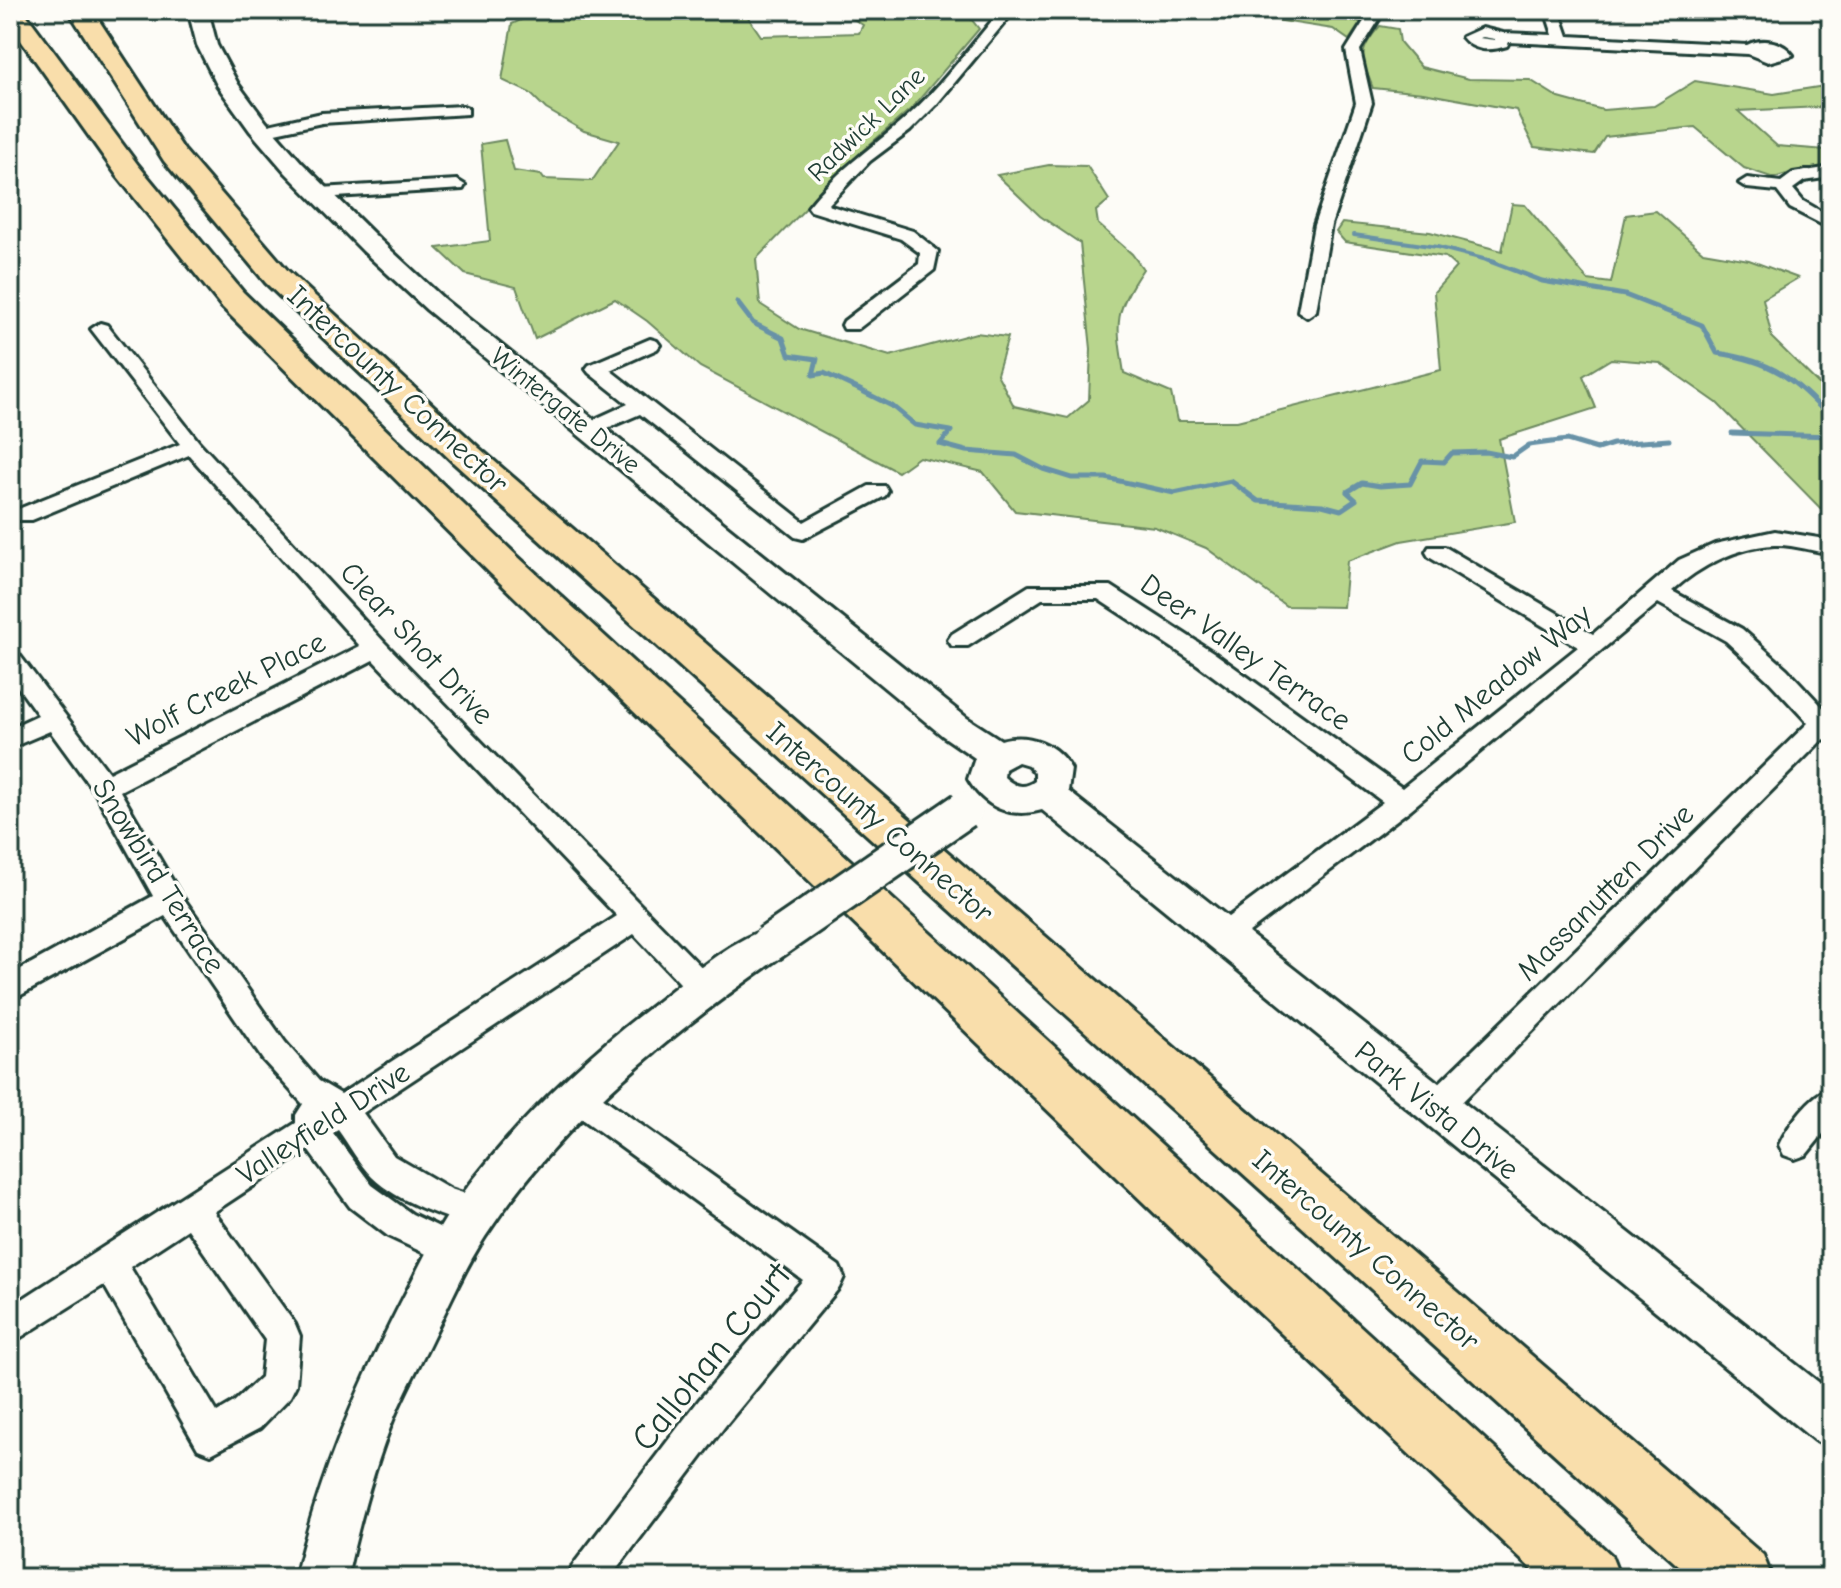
<svg xmlns="http://www.w3.org/2000/svg" width="1841" height="1588" font-family="'Comic Neue',sans-serif">
	<rect width="100%" height="100%" fill="#fdfcf7"/>
	<filter id="ink" filterUnits="userSpaceOnUse"><feTurbulence type="fractalNoise" baseFrequency=".0125" numOctaves="2"/><feDisplacementMap in="SourceGraphic" scale="16" xChannelSelector="R" yChannelSelector="G"/><feConvolveMatrix kernelMatrix="1 2 1 2 8 2 1 2 1" color-interpolation-filters="sRGB"/></filter>
	<g filter="url(#ink)">
		<g fill="#b8d58d" stroke="#6c8960" stroke-width="2">
			<path d="M 573,10 L 743,10 L 761,36 L 859,33 L 863,25 L 839,10 L 964,10 L 979,29 L 913,107 L 861,152 L 756,259 L 760,304 L 799,329 L 890,356 L 976,333 L 1008,337 L 997,374 L 1014,406 L 1068,418 L 1089,400 L 1091,349 L 1080,243 L 1040,216 L 997,175 L 1049,165 L 1087,166 L 1109,200 L 1096,211 L 1098,224 L 1132,254 L 1143,269 C 1113,313 1116,323 1124,373 L 1171,393 L 1177,421 L 1237,421 L 1441,370 L 1434,292 L 1456,267 L 1445,257 L 1345,242 L 1336,232 L 1342,223 L 1430,232 L 1502,251 L 1512,204 L 1525,205 L 1588,280 L 1611,283 L 1626,215 L 1656,211 L 1703,252 L 1749,260 L 1798,278 L 1763,299 L 1772,338 L 1831,396 L 1831,519 L 1717,403 L 1660,363 L 1611,359 L 1583,376 L 1596,408 L 1499,439 L 1515,522 L 1401,541 L 1347,561 L 1343,607 L 1286,606 L 1206,548 L 1155,527 L 1015,511 L 983,472 L 919,457 L 898,472 L 700,367 L 647,321 L 615,299 L 535,339 L 516,287 L 465,274 L 437,248 L 490,241 L 481,144 L 505,140 L 514,171 L 541,175 L 544,179 L 592,181 L 619,141 L 584,131 L 546,109 L 530,93 L 502,80 L 512,24 L 536,13 Z"/>
			<polygon points="1211,10 1295,10 1303,15 1361,22 1349,40 1333,29"/>
			<path d="M 1380,26 L 1398,29 L 1400,42 L 1421,67 L 1469,79 L 1530,80 L 1559,98 L 1603,110 L 1654,106 L 1695,81 L 1774,94 L 1831,85 L 1831,119 L 1820,107 L 1738,111 L 1777,146 L 1826,150 L 1831,154 L 1831,166 L 1793,172 L 1774,178 L 1744,168 L 1695,127 L 1605,137 L 1594,154 L 1534,147 L 1516,110 L 1423,93 L 1373,88 C 1361,59 1357,51 1380,26 Z"/>
		</g>
		<g fill="none" stroke-linecap="round" stroke-linejoin="round">
			<polyline stroke="#6892a7" stroke-width="4" points="1354,235 1437,247 1495,262"/>
			<g stroke="#6892a7" stroke-width="5">
				<path d="M 1487,260 L 1542,281 L 1625,295 L 1702,325 L 1717,353 C 1774,361 1792,378 1831,418"/>
				<polyline points="737,302 753,323 783,338 789,355 817,359 813,375 824,373 858,389 892,406 915,425 951,431 940,444 966,451 1016,455 1043,469 1072,478 1106,478 1174,493 1231,481 1258,501 1322,505 1341,510 1356,500 1347,492 1362,483 1380,486 1410,484 1422,461 1444,462 1452,453 1486,452 1512,457 1529,445 1567,440 1597,449 1613,444 1669,440"/>
				<polyline points="1732,433 1831,436"/>
			</g>
			<defs>
				<g id="street">
					<path d="M 1001,10 L 1015,10 L 936,105 L 910,131 L 870,161 L 828,205 L 913,231 L 938,251 L 934,270 L 858,329 L 844,329 L 842,325 L 844,321 L 919,264 L 920,253 L 901,239 L 811,211 L 808,207 C 834,174 867,151 899,124 C 937,92 968,49 1001,10 Z"/>
					<polygon points="1371,10 1385,10 1360,50 1372,103 1331,225 1316,311 1307,317 1298,311 1314,225 1356,103 1346,50"/>
					<path d="M 1545,10 L 1559,10 L 1568,36 L 1747,45 C 1762,37 1783,41 1793,55 L 1768,62 L 1748,54 L 1509,42 L 1507,46 C 1490,51 1474,52 1462,37 L 1482,28 L 1503,33 L 1553,35 ZM 1483,37 L 1495,39 L 1495,40 L 1479,38 Z"/>
					<polygon points="463,106 468,108 468,114 322,123 261,136 253,131 255,128 322,113"/>
					<polygon points="1831,167 1831,177 1804,181 1793,189 1803,201 1831,217 1831,229 1790,208 1777,191 1747,188 1739,183 1747,178 1781,182 1793,173"/>
					<polygon points="457,180 465,185 463,189 320,198 312,193 320,188"/>
					<path d="M 100,323 L 107,325 L 199,442 L 384,642 L 713,979 L 717,988 L 713,997 L 703,1000 L 693,997 L 634,934 L 363,1113 L 394,1156 L 451,1189 L 487,1201 L 492,1212 L 487,1223 L 476,1227 C 442,1216 399,1203 372,1177 C 359,1164 349,1145 338,1130 L 333,1133 L 372,1185 L 412,1214 L 464,1239 L 468,1250 L 464,1261 L 452,1266 L 388,1236 L 350,1207 L 308,1150 L 214,1212 L 295,1324 L 300,1336 L 296,1385 L 290,1397 L 260,1428 L 211,1454 L 198,1449 L 104,1285 L 10,1344 L 10,1307 L 296,1123 L 296,1115 L 303,1104 L 263,1060 L 165,916 L 10,1001 L 10,975 L 153,896 L 96,794 L 50,731 L 10,748 L 10,728 L 38,715 L 10,676 L 10,651 L 18,653 L 109,773 L 360,646 L 189,455 L 32,520 L 16,520 L 13,515 L 16,510 L 180,444 L 91,329 ZM 373,660 L 617,916 L 341,1094 L 319,1081 L 285,1042 L 179,892 L 120,791 ZM 188,1229 L 265,1340 L 261,1377 L 234,1402 L 217,1412 L 130,1267 Z"/>
					<polygon points="650,339 657,341 660,345 657,349 610,370 804,522 869,486 885,486 888,491 885,496 803,539 795,537 640,414 596,433 582,433 579,429 582,425 628,404 589,373 586,369 589,365"/>
					<path d="M 1775,531 L 1831,540 L 1831,554 C 1813,551 1792,544 1774,545 C 1736,547 1700,566 1672,591 L 1742,629 L 1787,669 L 1831,716 L 1831,741 L 1823,739 L 1446,1118 L 1435,1122 L 1424,1118 L 1420,1108 L 1424,1098 L 1808,723 L 1769,681 L 1726,641 L 1658,603 L 1411,809 L 1232,945 L 1222,949 L 1212,945 L 1208,937 L 1212,929 L 1383,802 L 1197,664 L 1098,599 L 1042,599 L 968,646 L 952,646 L 948,640 L 952,634 L 1029,586 L 1111,586 L 1213,652 L 1402,788 L 1578,647 L 1429,557 L 1426,552 L 1429,547 L 1445,547 L 1593,634 L 1679,560 L 1715,544 Z"/>
					<polygon points="577,1083 588,1087 839,1266 844,1277 839,1288 725,1426 610,1578 567,1578 573,1565 699,1400 803,1280 566,1107 562,1097 566,1087"/>
					<path d="M 1831,1087 L 1831,1124 L 1806,1155 L 1795,1159 L 1784,1155 L 1779,1145 C 1788,1125 1810,1095 1831,1087 Z"/>
				</g>
				<g id="secondary">
					<path d="M 188,10 L 208,10 L 217,45 L 238,84 L 266,122 L 302,163 L 381,241 L 445,300 L 967,718 L 1001,740 C 1029,732 1057,744 1071,769 L 1068,791 L 1831,1392 L 1831,1448 L 1814,1440 L 1042,810 C 1010,819 984,807 968,779 L 975,758 L 943,736 L 427,310 L 363,251 L 286,173 L 250,131 L 217,85 L 197,45 ZM 1018,762 L 1028,765 L 1035,773 L 1035,781 C 1023,790 1014,786 1004,777 L 1005,769 Z"/>
					<path d="M 769,928 L 783,933 L 789,944 L 783,955 C 671,1033 561,1121 485,1237 C 464,1269 449,1305 432,1339 C 420,1364 406,1389 395,1415 C 374,1467 359,1523 347,1578 L 295,1578 C 319,1477 354,1394 401,1302 C 420,1266 436,1229 461,1196 C 515,1123 581,1060 653,1005 C 688,978 727,942 769,928 Z"/>
				</g>
				<g id="highway">
					<polygon points="10,10 23,10 138,165 243,292 517,556 1611,1555 1620,1578 1541,1578 1197,1254 491,574 221,306 118,177 10,25"/>
					<polygon points="68,10 92,10 184,150 288,271 479,448 1763,1555 1772,1578 1692,1578 455,464 266,283 164,161"/>
				</g>
			</defs>
			<use href="#street" stroke="#1f3d34" stroke-width="6"/>
			<use href="#secondary" stroke="#1f3d34" stroke-width="6"/>
			<use href="#highway" stroke="#1f3d34" stroke-width="6"/>
			<use href="#street" fill="#fdfcf7" fill-rule="evenodd"/>
			<use href="#secondary" fill="#fdfcf7" fill-rule="evenodd"/>
			<use href="#highway" fill="#f9deab" fill-rule="evenodd"/>
			<defs>
				<polyline id="secondary-bridge" points="769,944 964,810"/>
			</defs>
			<use href="#secondary-bridge" stroke="#1f3d34" stroke-width="42" stroke-linecap="butt"/>
			<use href="#secondary-bridge" stroke="#fdfcf7" stroke-width="36"/>
		</g>
	</g>
	<g text-anchor="middle" stroke-width="7" stroke-linejoin="round" paint-order="stroke">
		<g font-size="26" fill="#1f3d34" stroke="#fdfcf7">
			<text transform="translate(866 124) rotate(-44)" y="9">Radwick Lane</text>
			<text transform="translate(566 410) rotate(39)" y="9">Wintergate Drive</text>
		</g>
		<g font-size="30" fill="#1f3d34" stroke="#fdfcf7">
			<text transform="translate(398 389) rotate(43)" y="10">Intercounty Connector</text>
			<text transform="translate(417 643) rotate(47)" y="10">Clear Shot Drive</text>
			<text transform="translate(1246 652) rotate(35)" y="10">Deer Valley Terrace</text>
			<text transform="translate(1496 684) rotate(-39)" y="10">Cold Meadow Way</text>
			<text transform="translate(226 689) rotate(-27)" y="10">Wolf Creek Place</text>
			<text transform="translate(880 822) rotate(41)" y="10">Intercounty Connector</text>
			<text transform="translate(159 876) rotate(58)" y="10">Snowbird Terrace</text>
			<text transform="translate(1605 892) rotate(-45)" y="10">Massanutten Drive</text>
			<text transform="translate(1437 1110) rotate(39)" y="10">Park Vista Drive</text>
			<text transform="translate(323 1123) rotate(-33)" y="10">Valleyfield Drive</text>
			<text transform="translate(1366 1250) rotate(41)" y="10">Intercounty Connector</text>
		</g>
		<g font-size="36" fill="#1f3d34" stroke="#fdfcf7">
			<text transform="translate(710 1356) rotate(-51)" y="13">Callohan Court</text>
		</g>
	</g>
	<rect width="1841" height="1588" fill="none" stroke="#fdfcf7" stroke-width="40"/>
	<rect x="20" y="20" width="1801" height="1548" fill="none" stroke="#1f3d34" stroke-width="3" filter="url(#ink)"/>
</svg>
